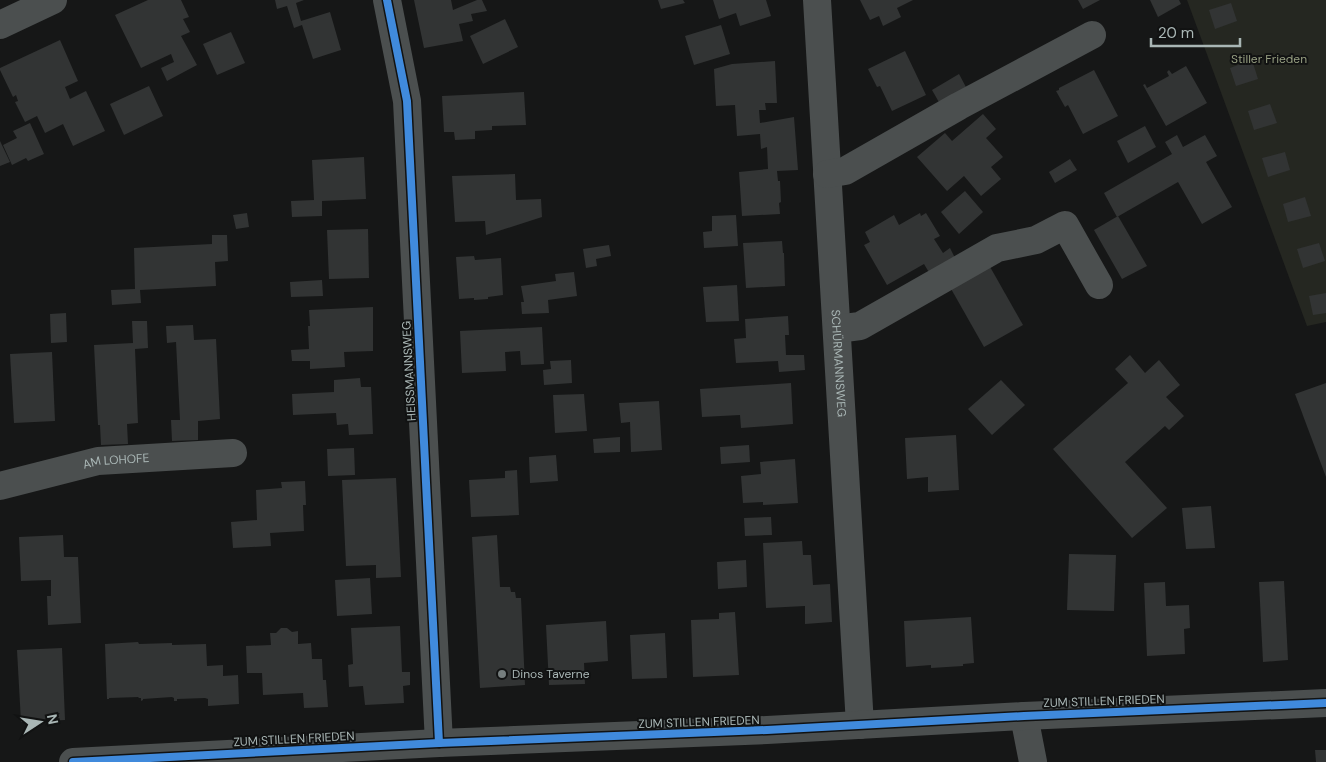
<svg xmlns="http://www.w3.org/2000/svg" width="1326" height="762" font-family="'DM Sans',sans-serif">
	<rect width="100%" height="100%" fill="#161717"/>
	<polygon fill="#252721" points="1187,0 1326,0 1326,322 1307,326"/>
	<g fill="#323434">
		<polygon points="148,0 181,0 189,17 183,19 190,32 181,36 197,65 167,81 161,68 174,62 171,54 141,68 115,15"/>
		<polygon points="275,0 304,0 296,3 301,21 330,12 341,50 313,59 302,25 294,28 287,6 277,9"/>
		<polygon points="414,0 451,0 453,10 477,0 482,0 487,11 471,14 473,21 459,24 463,41 424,48"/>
		<polygon points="658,0 683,0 685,3 661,9"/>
		<polygon points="713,0 766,0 771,16 740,26 736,13 719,19"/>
		<polygon points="860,0 913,0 897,8 901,17 883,26 879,16 870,20"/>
		<polygon points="1078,0 1100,0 1083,9"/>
		<polygon points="1150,0 1179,0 1181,4 1158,17"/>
		<polygon points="1231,3 1237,21 1215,29 1209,10"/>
		<polygon points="505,19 518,47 483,64 470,36"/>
		<polygon points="721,25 730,54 694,65 685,36"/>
		<polygon points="231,32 245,63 217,75 203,44"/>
		<polygon points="60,40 78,81 65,87 70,99 86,91 105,131 73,146 63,124 45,133 37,116 25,122 15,102 18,101 16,95 13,97 0,70 0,68"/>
		<polygon points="905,51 926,95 892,111 880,86 877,87 868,69"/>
		<polygon points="1252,60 1258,79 1236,86 1230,68"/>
		<polygon points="775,61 777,103 765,103 766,110 759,110 760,123 794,117 798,170 777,171 778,181 780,181 781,202 779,203 780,214 742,216 739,172 768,169 767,147 761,149 760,134 737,136 735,105 716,106 714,69 732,64"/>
		<polygon points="1186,66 1207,103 1166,126 1143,85 1145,84 1147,88 1169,76 1167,72 1169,70 1172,74"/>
		<polygon points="1094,70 1118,116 1083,134 1068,105 1065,107 1056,91 1059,90 1059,88"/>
		<polygon points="959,74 967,89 940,104 932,90"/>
		<polygon points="149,86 163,116 124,135 110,104"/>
		<polygon points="524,92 526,125 492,126 492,130 475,131 475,139 455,140 454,132 444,132 442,96"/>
		<polygon points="1270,104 1277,123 1254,130 1248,111"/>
		<polygon points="983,114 996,129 986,138 1003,157 991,167 1001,179 981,196 964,176 947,191 917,157 945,133 952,141"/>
		<polygon points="30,123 44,154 28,161 26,158 12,165 3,145 17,138 13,131"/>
		<polygon points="1145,126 1156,147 1128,163 1117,141"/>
		<polygon points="1177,135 1183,147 1205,135 1217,156 1206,162 1232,207 1202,224 1178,182 1117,217 1104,193 1172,154 1165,142"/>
		<polygon points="0,141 10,162 0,166"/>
		<polygon points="1285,152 1290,170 1268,177 1262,158"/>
		<polygon points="364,157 366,199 322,201 322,216 292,217 291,201 314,200 312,160"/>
		<polygon points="1070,159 1077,170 1055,183 1049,172"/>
		<polygon points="515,174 516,200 541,199 542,217 486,235 485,221 455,222 452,176"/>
		<polygon points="965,191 983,212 959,234 941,212"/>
		<polygon points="1305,197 1311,216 1288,222 1283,204"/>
		<polygon points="247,213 249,227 236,229 233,215"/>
		<polygon points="920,213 921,216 926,213 940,236 934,239 943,253 950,248 956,260 930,274 924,264 887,285 864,245 870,242 865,232 894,215 899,225"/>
		<polygon points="736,215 738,246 704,248 703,232 712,231 712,216"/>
		<polygon points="1118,216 1147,266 1122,279 1094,230"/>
		<polygon points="368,229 369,278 329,279 327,230"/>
		<polygon points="212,235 227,235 228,261 215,262 216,286 140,290 141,303 112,305 111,290 135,289 134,248 212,244"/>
		<polygon points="782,241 783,253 784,253 785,286 746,288 743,243"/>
		<polygon points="1319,243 1325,261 1303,268 1297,249"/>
		<polygon points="609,245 611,256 596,259 597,266 586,268 583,249"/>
		<polygon points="474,256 475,260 501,258 503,295 488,297 488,299 474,300 474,298 459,299 456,257"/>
		<polygon points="989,265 1023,325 984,347 950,287"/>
		<polygon points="574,272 577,296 548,300 549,313 522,314 521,302 524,302 521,286 556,281 555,274"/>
		<polygon points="322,280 323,296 291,297 290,282"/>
		<polygon points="737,285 739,321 706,322 703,287"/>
		<polygon points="1326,293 1326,313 1313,315 1309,296"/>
		<polygon points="373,307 373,351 344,352 345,367 310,369 310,361 292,361 291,350 309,349 308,326 310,326 309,310"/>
		<polygon points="66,313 67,342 51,343 50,314"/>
		<polygon points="788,316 789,335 785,335 786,355 804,355 805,370 779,372 778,361 736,363 734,339 746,338 745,319"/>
		<polygon points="132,321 147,321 148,348 135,349 138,423 127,424 128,444 101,445 100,425 98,425 94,345 133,343"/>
		<polygon points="193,325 194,340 216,339 220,419 198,421 198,440 172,441 171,420 180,420 176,342 167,343 166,326"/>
		<polygon points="542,327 544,364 521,365 520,351 505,352 506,371 462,373 460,331"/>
		<polygon points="52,352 55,421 14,423 10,354"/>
		<polygon points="1130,355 1145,373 1159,360 1180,385 1166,397 1184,416 1169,430 1165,426 1125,462 1167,508 1132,538 1053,449 1128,383 1115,369"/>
		<polygon points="571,360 572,383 544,385 543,370 551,369 550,361"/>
		<polygon points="360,378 361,387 371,387 373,434 349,435 348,424 337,425 336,413 293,415 292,394 334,392 334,380"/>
		<polygon points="1001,380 1025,405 992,435 968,409"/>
		<polygon points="791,383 793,424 741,428 740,415 702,417 700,389"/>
		<polygon points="1326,383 1326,477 1295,394"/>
		<polygon points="584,394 587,431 555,433 553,395"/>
		<polygon points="659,401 662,450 631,452 630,422 621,423 619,403"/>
		<polygon points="956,435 959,490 928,492 928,477 907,479 905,438"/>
		<polygon points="620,437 620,452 594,453 593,439"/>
		<polygon points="749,445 750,462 721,464 720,447"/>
		<polygon points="354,448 355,475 328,476 327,449"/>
		<polygon points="556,455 558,481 530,483 529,457"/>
		<polygon points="795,459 798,503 763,505 763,502 743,503 741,476 761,474 760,462"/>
		<polygon points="517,470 519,515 471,517 469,480 505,478 505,471"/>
		<polygon points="396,478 401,577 376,578 376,565 346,566 342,480"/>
		<polygon points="305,481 306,505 303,505 304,531 270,533 271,546 233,548 231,522 257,520 256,490 282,488 281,482"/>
		<polygon points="1211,506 1215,548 1186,549 1182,508"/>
		<polygon points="771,517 772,535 745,536 744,518"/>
		<polygon points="63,535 64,557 78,557 81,623 48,625 47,596 51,596 51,580 21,581 19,537"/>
		<polygon points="497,535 500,587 510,587 511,592 515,592 516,598 521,598 525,685 480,688 472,537"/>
		<polygon points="802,541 803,555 811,555 813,585 830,584 832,622 805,624 805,606 766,608 763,543"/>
		<polygon points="1069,554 1116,555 1114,611 1067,610"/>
		<polygon points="746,560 747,587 718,589 717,562"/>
		<polygon points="370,578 372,614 337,616 335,580"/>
		<polygon points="1284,581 1288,660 1263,662 1259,582"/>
		<polygon points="1165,582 1166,606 1189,605 1190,628 1184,629 1185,654 1147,656 1144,583"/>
		<polygon points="735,612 739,675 693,677 691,620 719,619 719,613"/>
		<polygon points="971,617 974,663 963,664 963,666 931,668 931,665 906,667 904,621"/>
		<polygon points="606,621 608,661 584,663 585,684 549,685 546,625"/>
		<polygon points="400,626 402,672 410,672 410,685 403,686 404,703 365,705 363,686 349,687 348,665 353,664 351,628"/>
		<polygon points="281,628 287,628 292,632 298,631 298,644 311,643 312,659 322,659 323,680 326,680 328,707 304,708 303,693 263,695 262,673 247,673 246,646 271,645 270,633 276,633"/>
		<polygon points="665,633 667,678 632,679 630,635"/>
		<polygon points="138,642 139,644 172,643 172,645 206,644 207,666 223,665 223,676 238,675 239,704 208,706 208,699 205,698 177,699 177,701 174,701 174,698 172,697 143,699 143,700 141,701 141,698 138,698 139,697 109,698 109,699 107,699 105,644"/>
		<polygon points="62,648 65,720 21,722 17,650"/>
		<polygon points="1315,750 1326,750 1326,762 1316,762"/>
	</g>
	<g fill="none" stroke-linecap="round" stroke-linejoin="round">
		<g stroke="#4b4f4f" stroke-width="28">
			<polyline points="387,0 407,101 439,743"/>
			<path id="s1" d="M 817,0 L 860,725"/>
			<polyline points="0,25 53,0"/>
			<polyline points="827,174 845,171 959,106 1092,35"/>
			<polyline points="837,329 860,326 997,248 1036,240 1065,225 1099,285"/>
			<path id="s2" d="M 0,486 L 98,461 L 233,453"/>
			<polyline points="1024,716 1033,762"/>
			<polyline points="73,762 439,743 767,730 1024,716 1326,703"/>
		</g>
		<defs>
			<g id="cycleway">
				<polyline points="387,0 407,101 439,743"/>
				<polyline points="73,762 439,743 767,730 1024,716 1326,703"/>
			</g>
		</defs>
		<use href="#cycleway" stroke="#111212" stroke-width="11"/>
		<use href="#cycleway" stroke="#408adc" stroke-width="8"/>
	</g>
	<circle fill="#767e7e" stroke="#111212" stroke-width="2" cx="502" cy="674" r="5"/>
	<g text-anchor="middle" stroke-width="4" stroke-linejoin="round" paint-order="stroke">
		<g font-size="12" fill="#979f82" stroke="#111212">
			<text x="1269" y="63">Stiller Frieden</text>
		</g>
		<g font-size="12" fill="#a9b6b5" stroke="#111212">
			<text dy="4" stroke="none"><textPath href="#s1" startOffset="364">SCHÜRMANNSWEG</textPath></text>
			<text transform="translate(409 371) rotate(-93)" y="4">HEISSMANNSWEG</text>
			<text dy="4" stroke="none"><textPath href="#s2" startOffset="119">AM LOHOFE</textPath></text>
			<text transform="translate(1104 701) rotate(-2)" y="4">ZUM STILLEN FRIEDEN</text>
			<text transform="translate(699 722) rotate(-2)" y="4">ZUM STILLEN FRIEDEN</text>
			<text transform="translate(294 739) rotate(-3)" y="4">ZUM STILLEN FRIEDEN</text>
		</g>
		<g font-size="12" fill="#a9b6b5" stroke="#111212" text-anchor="start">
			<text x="512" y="678">Dinos Taverne</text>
		</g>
	</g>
	<g transform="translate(40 722) rotate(78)" stroke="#111212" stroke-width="4" paint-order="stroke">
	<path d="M0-4L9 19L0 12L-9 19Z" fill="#a9b6b5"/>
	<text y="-8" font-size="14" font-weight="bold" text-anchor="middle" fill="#a9b6b5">N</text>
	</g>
	<path d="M1151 38v8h89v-8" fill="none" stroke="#a9b6b5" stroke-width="2.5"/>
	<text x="1158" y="38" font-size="15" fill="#a9b6b5" stroke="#111212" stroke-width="4" paint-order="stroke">20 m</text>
</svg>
